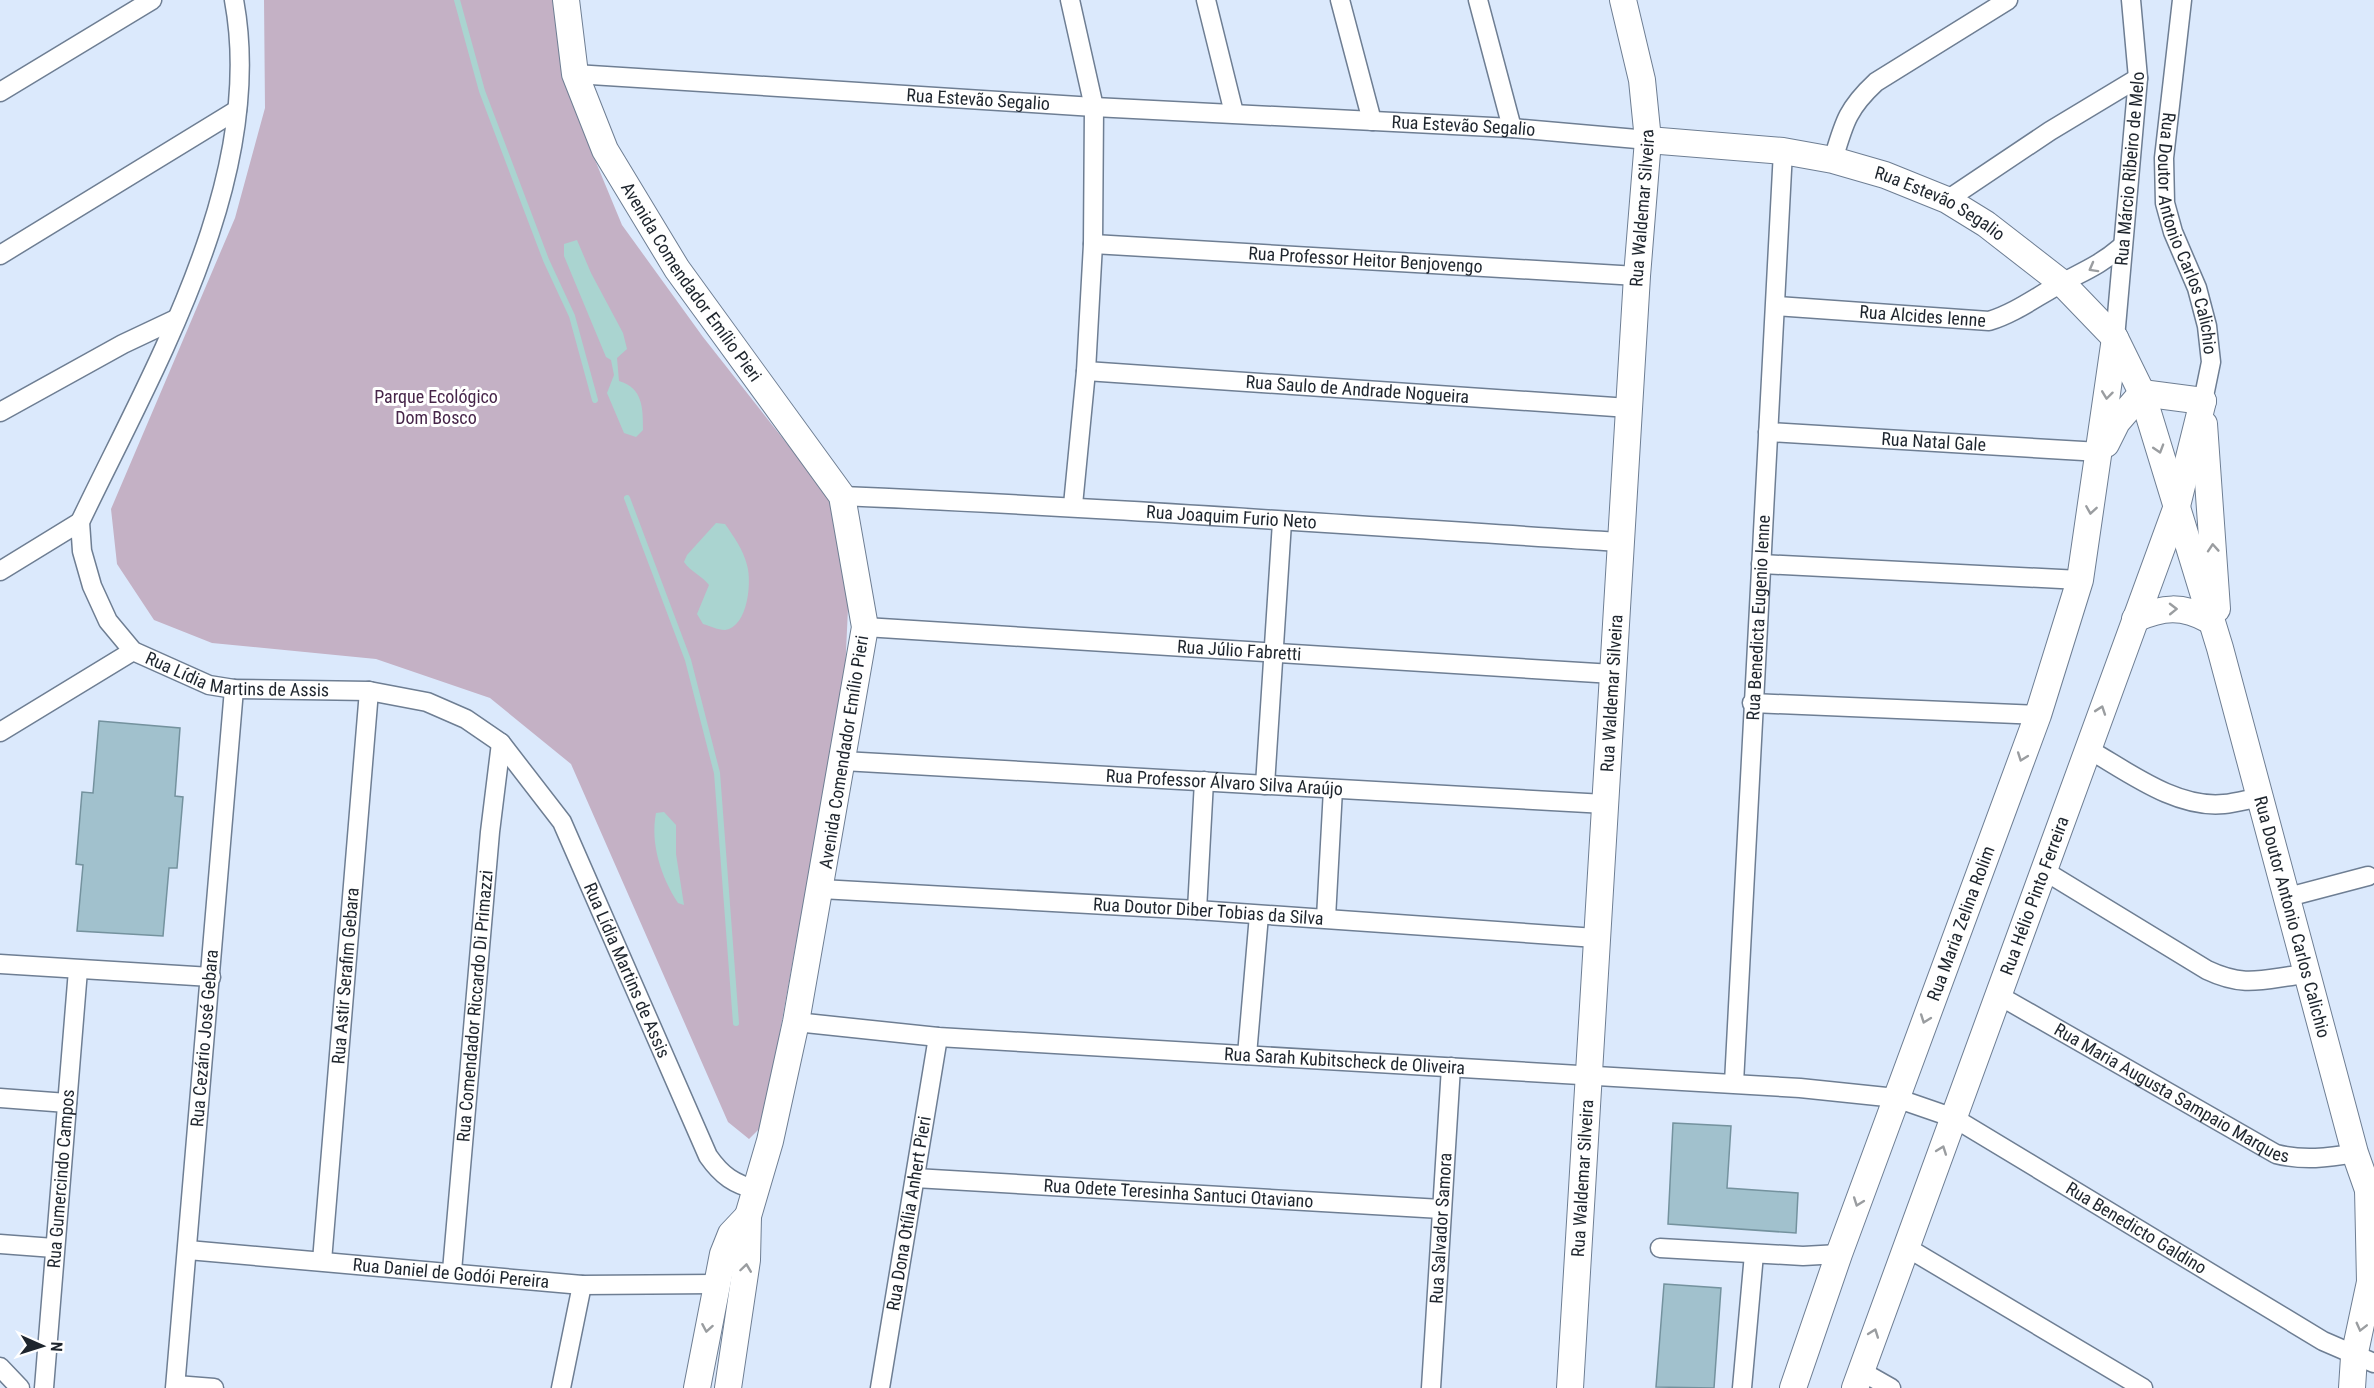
<svg xmlns="http://www.w3.org/2000/svg" width="2374" height="1388" font-family="'Roboto Condensed',sans-serif">
	<rect width="100%" height="100%" fill="#dbe9fc"/>
	<polygon fill="#c4b1c5" points="264,0 559,0 569,81 588,143 622,225 703,337 829,497 849,587 845,673 763,1125 749,1139 728,1122 571,764 490,698 376,659 212,643 154,620 117,564 111,509 235,218 265,108"/>
	<g fill="#aad4d0">
		<path d="M 577,240 L 591,273 L 623,333 L 627,349 L 617,358 L 619,381 C 643,388 643,408 643,430 L 636,437 L 624,433 L 607,393 L 614,375 L 611,360 L 606,357 L 564,256 L 564,244 Z"/>
		<path d="M 716,523 L 725,524 C 734,537 743,549 747,565 C 752,582 748,627 725,630 C 718,630 710,626 703,624 L 697,614 L 709,585 C 701,575 691,572 684,562 L 687,555 Z"/>
		<path d="M 664,812 L 676,825 L 676,854 L 684,905 L 678,903 C 661,877 650,843 656,813 Z"/>
	</g>
	<g fill="none" stroke-linecap="round" stroke-linejoin="round">
		<g stroke="#aad4d0" stroke-width="6">
			<polyline points="457,0 482,91 546,260 572,316 595,400"/>
			<polyline points="627,498 688,660 717,773 736,1023"/>
		</g>
	</g>
	<g fill="#a1c1cd" stroke="#74929e" stroke-width="1.5">
		<polygon points="99,721 180,728 175,796 183,797 177,868 169,868 163,936 77,931 83,865 76,864 82,792 93,793"/>
		<polygon points="1673,1123 1731,1126 1727,1188 1798,1193 1796,1233 1668,1224"/>
		<polygon points="1664,1284 1721,1288 1714,1388 1656,1387"/>
	</g>
	<g fill="none" stroke-linecap="round" stroke-linejoin="round">
		<defs>
			<g id="street">
				<path id="s1" d="M 234,0 C 267,177 154,367 80,522 L 82,551 L 92,586 L 108,621 L 133,651 L 209,685 L 234,689 L 369,691 L 427,702 L 466,719 L 501,743 L 562,822 L 708,1156 C 722,1176 734,1184 757,1190"/>
				<polyline points="1070,0 1094,107 1093,244 1086,371 1073,505"/>
				<polyline points="1206,0 1234,113"/>
				<polyline points="1340,0 1372,121"/>
				<polyline points="1478,0 1512,128"/>
				<path id="s2" d="M 2182,0 L 2164,158 L 2165,203 L 2173,232 L 2197,288 L 2207,326 L 2211,362 L 2203,401"/>
				<path id="s3" d="M 575,74 L 1094,107 L 1512,128 L 1648,140"/>
				<polyline points="0,92 152,0"/>
				<path d="M 1833,160 C 1844,123 1847,109 1876,82 L 2008,0"/>
				<polyline points="1947,200 2050,131 2138,78"/>
				<path id="s4" d="M 1093,244 L 1637,276"/>
				<polyline points="0,255 237,110"/>
				<path id="s5" d="M 1776,306 L 1989,321 C 2015,313 2036,297 2060,284 C 2084,271 2100,265 2121,247"/>
				<path id="s6" d="M 2115,338 L 2138,78 L 2131,0"/>
				<path id="s7" d="M 1086,371 L 1629,408"/>
				<polyline points="0,412 123,344 176,319"/>
				<path id="s8" d="M 1768,432 L 2100,452"/>
				<path id="s9" d="M 842,496 C 1102,507 1361,526 1621,542"/>
				<polyline points="1761,564 2080,580"/>
				<polyline points="0,571 80,522"/>
				<path id="s10" d="M 865,627 L 1613,674"/>
				<polyline points="1752,703 2038,715"/>
				<polyline points="0,732 133,651"/>
				<path d="M 2088,749 C 2127,771 2176,809 2224,804 C 2236,803 2249,799 2261,797"/>
				<path id="s11" d="M 843,761 L 1605,804"/>
				<polyline points="1265,785 1282,522"/>
				<path d="M 2043,870 L 2207,970 C 2247,989 2265,978 2307,974"/>
				<path id="s12" d="M 821,889 L 1197,910 L 1596,938"/>
				<polyline points="2288,897 2368,876"/>
				<polyline points="1197,910 1204,781"/>
				<polyline points="1326,918 1333,789"/>
				<polyline points="0,964 211,977"/>
				<path id="s13" d="M 1998,995 L 2276,1154 C 2303,1161 2328,1158 2355,1153"/>
				<path id="s14" d="M 796,1022 L 938,1037 L 1800,1088 L 1896,1098 L 1954,1118 L 2323,1341 L 2374,1363"/>
				<polyline points="1247,1055 1259,915"/>
				<path id="s15" d="M 1734,1083 L 1783,151"/>
				<polyline points="0,1098 67,1103"/>
				<path id="s16" d="M 915,1178 L 1441,1209"/>
				<polyline points="0,1244 54,1248"/>
				<polyline points="1906,1247 2143,1388"/>
				<polyline points="1660,1248 1803,1256 1839,1254"/>
				<path id="s17" d="M 188,1250 L 582,1285 L 716,1284"/>
				<path id="s18" d="M 322,1261 L 369,691"/>
				<path id="s19" d="M 452,1271 L 490,832 L 501,743"/>
				<polyline points="0,1367 20,1388"/>
				<polyline points="1861,1371 1891,1388"/>
				<polyline points="176,1385 214,1388"/>
				<path id="s20" d="M 44,1388 L 78,970"/>
				<path id="s21" d="M 175,1388 L 234,689"/>
				<polyline points="561,1388 582,1285"/>
				<path id="s22" d="M 880,1388 L 938,1037"/>
				<path id="s23" d="M 1431,1388 L 1451,1067"/>
				<polyline points="1742,1388 1754,1254"/>
			</g>
			<g id="secondary">
				<path id="s24" d="M 566,0 L 575,74 L 605,150 L 677,269 L 842,496 L 865,627 L 796,1022 L 770,1141 L 748,1216 L 747,1260 L 728,1388"/>
				<path id="s25" d="M 1648,140 L 1783,151 L 1833,160 L 1885,175 L 1947,200 L 1986,224 L 2062,283 L 2115,338 L 2142,393 L 2220,648 L 2355,1153 L 2374,1207"/>
				<polyline points="2142,393 2203,401"/>
				<polyline points="2204,424 2217,609"/>
				<polyline points="2106,444 2117,422 2142,393"/>
				<path d="M 2135,619 C 2163,607 2182,605 2209,620"/>
				<polyline points="697,1388 723,1254 731,1234 748,1216"/>
				<path id="s26" d="M 1570,1388 L 1637,276 L 1648,140 L 1642,80 L 1623,0"/>
				<path id="s27" d="M 1793,1388 L 1839,1254 L 2038,715 L 2080,580 L 2115,338"/>
				<path id="s28" d="M 1855,1388 L 2177,506 L 2203,401"/>
				<polyline points="2352,1388 2354,1357 2370,1282 2368,1189"/>
			</g>
		</defs>
		<use href="#street" stroke="#6e7e93" stroke-width="21"/>
		<use href="#secondary" stroke="#6e7e93" stroke-width="28"/>
		<use href="#street" stroke="#fff" stroke-width="18"/>
		<use href="#secondary" stroke="#fff" stroke-width="26"/>
	</g>
	<defs><path id="oneway-chevron" d="M-2-3.5L2.5 0L-2 3.5" fill="none" stroke-width="1.6" stroke-linecap="round" stroke-linejoin="round" transform="scale(1.5)"/></defs>
	<g stroke="#9a9da0">
		<use href="#oneway-chevron" transform="translate(2093 268) rotate(151)"/>
		<use href="#oneway-chevron" transform="translate(2107 395) rotate(97)"/>
		<use href="#oneway-chevron" transform="translate(2159 449) rotate(73)"/>
		<use href="#oneway-chevron" transform="translate(2091 510) rotate(99)"/>
		<use href="#oneway-chevron" transform="translate(2213 548) rotate(-94)"/>
		<use href="#oneway-chevron" transform="translate(2173 609) rotate(-1)"/>
		<use href="#oneway-chevron" transform="translate(2101 710) rotate(-71)"/>
		<use href="#oneway-chevron" transform="translate(2022 757) rotate(110)"/>
		<use href="#oneway-chevron" transform="translate(1925 1019) rotate(110)"/>
		<use href="#oneway-chevron" transform="translate(1942 1150) rotate(-70)"/>
		<use href="#oneway-chevron" transform="translate(1858 1202) rotate(110)"/>
		<use href="#oneway-chevron" transform="translate(746 1268) rotate(-82)"/>
		<use href="#oneway-chevron" transform="translate(2361 1327) rotate(104)"/>
		<use href="#oneway-chevron" transform="translate(707 1328) rotate(100)"/>
		<use href="#oneway-chevron" transform="translate(1874 1333) rotate(-70)"/>
	</g>
	<g text-anchor="middle" stroke-width="6" stroke-linejoin="round" paint-order="stroke">
		<g font-size="18" fill="#1e252d" stroke="#fff">
			<text dy="6" stroke="none"><textPath href="#s3" startOffset="404">Rua Estevão Segalio</textPath></text>
			<text dy="6" stroke="none"><textPath href="#s3" startOffset="890">Rua Estevão Segalio</textPath></text>
			<text dy="6" stroke="none"><textPath href="#s6" startOffset="170">Rua Márcio Ribeiro de Melo</textPath></text>
			<text dy="6" stroke="none"><textPath href="#s25" startOffset="302">Rua Estevão Segalio</textPath></text>
			<text dy="6" stroke="none"><textPath href="#s26" startOffset="1182">Rua Waldemar Silveira</textPath></text>
			<text dy="6" stroke="none"><textPath href="#s2" startOffset="238">Rua Doutor Antonio Carlos Calichio</textPath></text>
			<text dy="6" stroke="none"><textPath href="#s4" startOffset="273">Rua Professor Heitor Benjovengo</textPath></text>
			<text dy="6" stroke="none"><textPath href="#s24" startOffset="314">Avenida Comendador Emílio Pieri</textPath></text>
			<text dy="6" stroke="none"><textPath href="#s5" startOffset="147">Rua Alcides Ienne</textPath></text>
			<text dy="6" stroke="none"><textPath href="#s7" startOffset="272">Rua Saulo de Andrade Nogueira</textPath></text>
			<text dy="6" stroke="none"><textPath href="#s8" startOffset="166">Rua Natal Gale</textPath></text>
			<text dy="6" stroke="none"><textPath href="#s9" startOffset="390">Rua Joaquim Furio Neto</textPath></text>
			<text dy="6" stroke="none"><textPath href="#s15" startOffset="466">Rua Benedicta Eugenio Ienne</textPath></text>
			<text dy="6" stroke="none"><textPath href="#s10" startOffset="375">Rua Júlio Fabretti</textPath></text>
			<text dy="6" stroke="none"><textPath href="#s1" startOffset="806">Rua Lídia Martins de Assis</textPath></text>
			<text dy="6" stroke="none"><textPath href="#s26" startOffset="696">Rua Waldemar Silveira</textPath></text>
			<text transform="translate(844 752) rotate(-81)" y="6">Avenida Comendador Emílio Pieri</text>
			<text dy="6" stroke="none"><textPath href="#s11" startOffset="382">Rua Professor Álvaro Silva Araújo</textPath></text>
			<text dy="6" stroke="none"><textPath href="#s28" startOffset="524">Rua Hélio Pinto Ferreira</textPath></text>
			<text dy="6" stroke="none"><textPath href="#s12" startOffset="388">Rua Doutor Diber Tobias da Silva</textPath></text>
			<text dy="6" stroke="none"><textPath href="#s25" startOffset="1132">Rua Doutor Antonio Carlos Calichio</textPath></text>
			<text dy="6" stroke="none"><textPath href="#s27" startOffset="494">Rua Maria Zelina Rolim</textPath></text>
			<text dy="6" stroke="none"><textPath href="#s1" startOffset="1346">Rua Lídia Martins de Assis</textPath></text>
			<text dy="6" stroke="none"><textPath href="#s18" startOffset="286">Rua Astir Serafim Gebara</textPath></text>
			<text dy="6" stroke="none"><textPath href="#s19" startOffset="266">Rua Comendador Riccardo Di Primazzi</textPath></text>
			<text dy="6" stroke="none"><textPath href="#s21" startOffset="351">Rua Cezário José Gebara</textPath></text>
			<text dy="6" stroke="none"><textPath href="#s14" startOffset="550">Rua Sarah Kubitscheck de Oliveira</textPath></text>
			<text dy="6" stroke="none"><textPath href="#s13" startOffset="200">Rua Maria Augusta Sampaio Marques</textPath></text>
			<text dy="6" stroke="none"><textPath href="#s26" startOffset="210">Rua Waldemar Silveira</textPath></text>
			<text dy="6" stroke="none"><textPath href="#s20" startOffset="210">Rua Gumercindo Campos</textPath></text>
			<text dy="6" stroke="none"><textPath href="#s16" startOffset="264">Rua Odete Teresinha Santuci Otaviano</textPath></text>
			<text dy="6" stroke="none"><textPath href="#s22" startOffset="177">Rua Dona Otília Anhert Pieri</textPath></text>
			<text dy="6" stroke="none"><textPath href="#s23" startOffset="160">Rua Salvador Samora</textPath></text>
			<text dy="6" stroke="none"><textPath href="#s14" startOffset="1377">Rua Benedicto Galdino</textPath></text>
			<text dy="6" stroke="none"><textPath href="#s17" startOffset="264">Rua Daniel de Godói Pereira</textPath></text>
		</g>
		<g font-size="18" fill="#462549" stroke="#fff">
			<text x="436" y="403">Parque Ecológico<tspan x="436" dy="21">Dom Bosco</tspan></text>
		</g>
	</g>
	<g transform="translate(42 1346) rotate(93)" stroke="#ffffff" stroke-width="4.5" paint-order="stroke">
	<path d="M0-4.5L10 22L0 15L-10 22Z" fill="#1e252d"/>
	<text y="-9" font-size="16" font-weight="bold" text-anchor="middle" fill="#1e252d">N</text>
	</g>
</svg>
